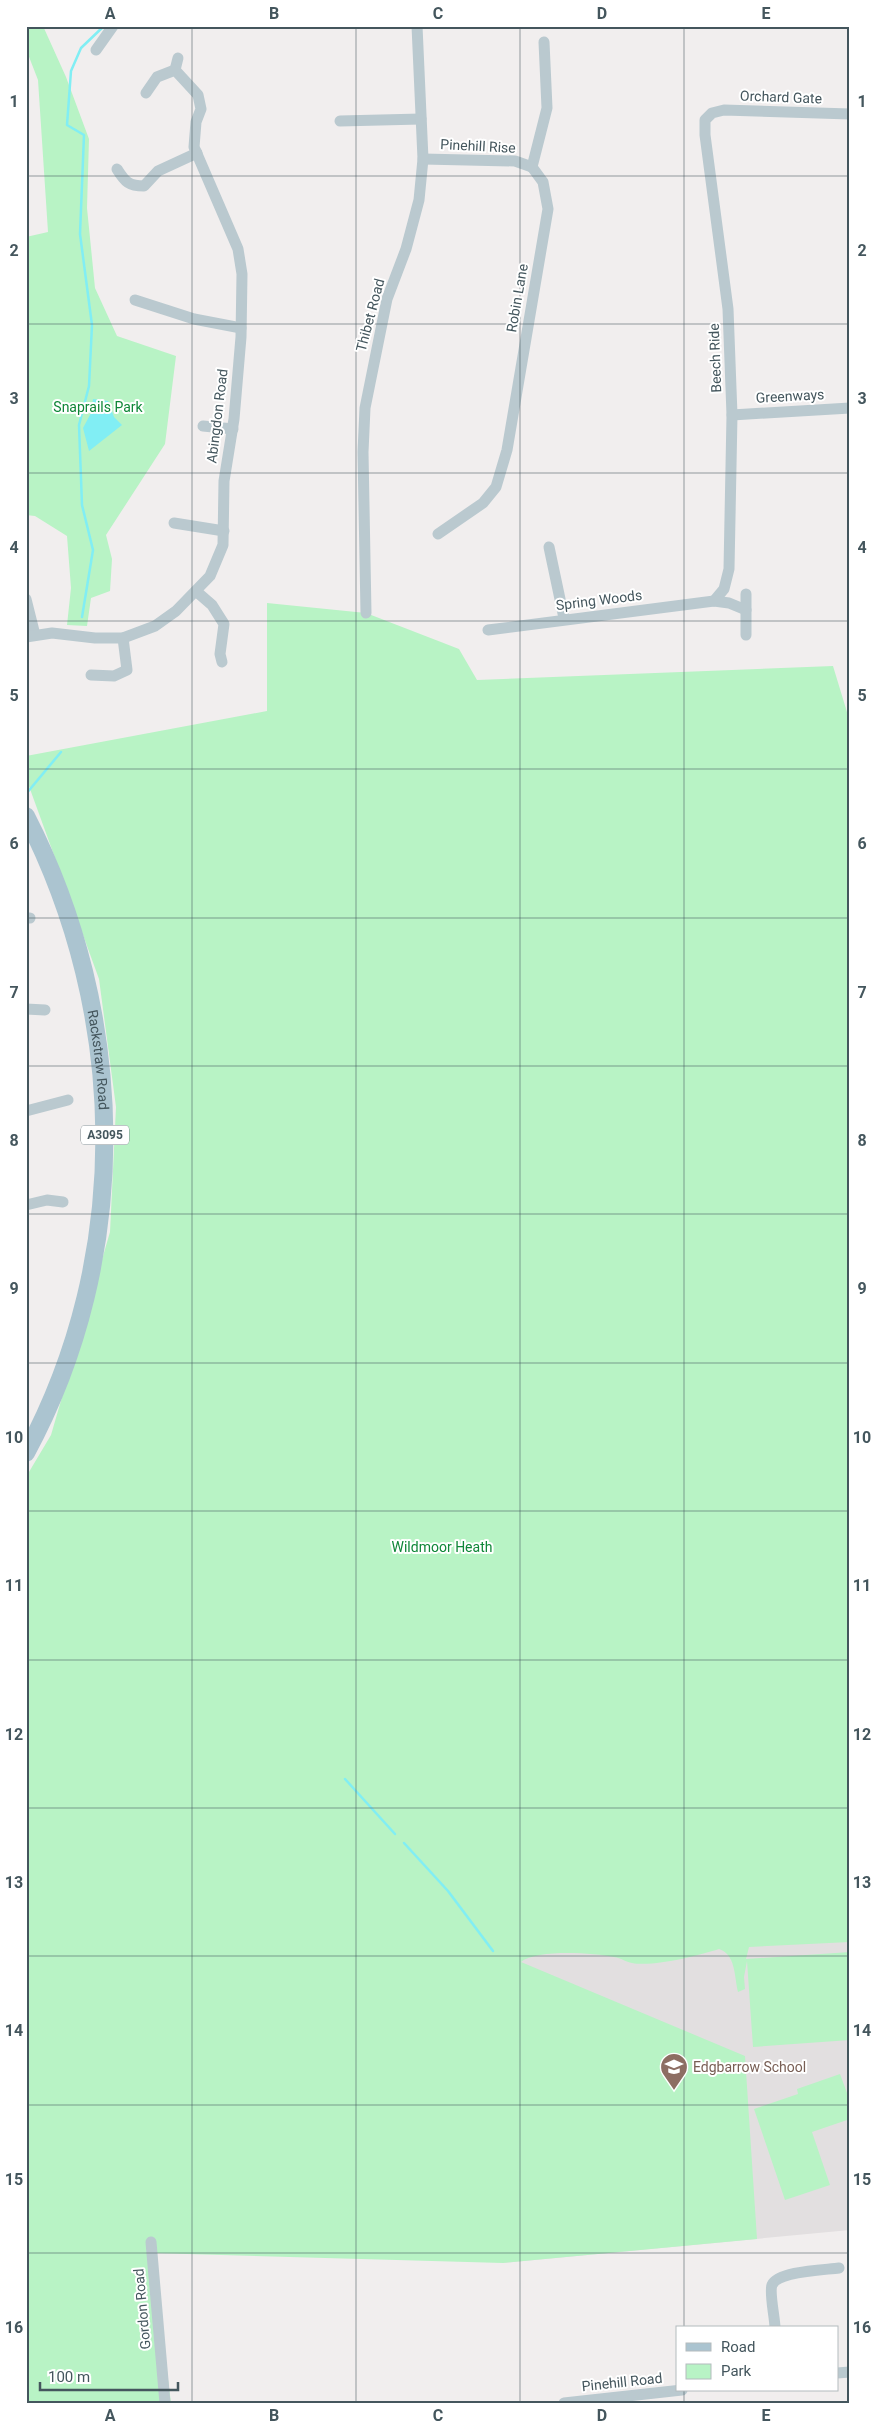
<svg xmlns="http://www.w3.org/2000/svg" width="876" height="2429" font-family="Roboto,sans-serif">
	<rect width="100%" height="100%" fill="#f1eeee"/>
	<polygon fill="#e2dfe0" points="850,1939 850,2230 503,2263 495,1951"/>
	<g fill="#b8f3c5">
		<polygon points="26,26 43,26 66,77 89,139 87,208 95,288 117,336 176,356 165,444 106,535 112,559 110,591 91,598 87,626 67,625 71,588 67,536 35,516 26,515 26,237 48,232 38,80 26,49"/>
		<path d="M 267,603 L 366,613 L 459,649 L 477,680 L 833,666 L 850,722 L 850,1942 L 749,1947 L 746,1959 L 850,1952 L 850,2040 L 753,2047 L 747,1961 L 744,1977 L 745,1989 L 738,1992 C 734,1975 736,1955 719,1949 C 697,1956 654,1967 632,1963 C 626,1962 621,1958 614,1957 C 593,1953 537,1949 521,1962 L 745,2056 L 757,2239 L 503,2263 L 152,2253 L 171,2403 L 26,2403 L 26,1477 L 51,1435 L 110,1232 L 116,1107 L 99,979 L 26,778 L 26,756 L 267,711 Z"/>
		<polygon points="840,2074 850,2101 850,2119 812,2132 830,2185 785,2200 754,2109 798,2094 797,2089"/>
	</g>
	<polygon fill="#81eef4" points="93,399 108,401 114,417 122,425 89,451 83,428 91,413"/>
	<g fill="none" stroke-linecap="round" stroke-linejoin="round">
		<g stroke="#81eef4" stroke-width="2.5">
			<polyline points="82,617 93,550 82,505 79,425 89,386 92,325 80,234 84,135 67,125 71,71 81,48 104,26"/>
			<polyline points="26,794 61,752"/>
			<polyline points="345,1779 395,1834"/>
			<polyline points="404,1843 448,1891 493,1951"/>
		</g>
		<g stroke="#bac9cf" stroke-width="11">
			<polyline points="96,50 113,26"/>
			<polyline points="175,70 178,58"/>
			<polyline points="340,121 421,119"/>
			<polyline points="423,159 515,161 532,167"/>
			<polyline points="532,167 547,108 544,42"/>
			<path d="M 117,169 C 125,182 129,186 144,186 L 158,171 L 197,153"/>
			<polyline points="135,300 194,319 241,328"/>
			<polyline points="732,415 850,408"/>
			<polyline points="203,426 233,429"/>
			<polyline points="174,523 224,531"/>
			<polyline points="438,534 483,503 496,487 507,450 548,209 543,182 532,167"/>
			<polyline points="549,547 564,618"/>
			<polyline points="197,592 212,605 224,624 220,654 222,662"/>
			<polyline points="26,599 35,635"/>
			<polyline points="714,601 724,589 729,569 732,415 728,309 705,135 705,120 712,113 724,110 850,114"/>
			<polyline points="366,613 363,452 365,408 387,299 406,249 419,200 423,159 417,26"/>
			<polyline points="488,630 714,601 729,603 746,610"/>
			<polyline points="746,635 746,594"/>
			<polyline points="26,637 52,633 95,638 123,638 155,626 176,611 210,576 223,545 224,481 234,419 241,337 242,274 238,249 194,147 196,122 201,109 198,95 175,70 157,77 146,93"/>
			<polyline points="91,675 114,676 127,670 123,638"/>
			<polyline points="26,918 30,918"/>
			<polyline points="26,1009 45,1010"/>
			<polyline points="26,1111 68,1100"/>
			<polyline points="26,1205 47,1200 63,1202"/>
			<polyline points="151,2242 165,2403"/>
			<path d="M 775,2328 C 775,2318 769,2292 772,2285 C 778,2271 825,2270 839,2268"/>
			<polyline points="837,2373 850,2372"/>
			<polyline points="564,2403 682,2390"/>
		</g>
		<path stroke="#abc4d0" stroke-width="18" id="s1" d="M 26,816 C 128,1015 133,1255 26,1453"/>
	</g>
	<path fill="none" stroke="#44565d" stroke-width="1" stroke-opacity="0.55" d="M 192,26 L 192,2403M 356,26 L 356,2403M 520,26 L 520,2403M 684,26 L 684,2328M 26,176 L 850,176M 26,324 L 850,324M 26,473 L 850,473M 26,621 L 850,621M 26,769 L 850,769M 26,918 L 850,918M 26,1066 L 850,1066M 26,1214 L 850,1214M 26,1363 L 850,1363M 26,1511 L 850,1511M 26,1660 L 850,1660M 26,1808 L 850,1808M 26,1956 L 850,1956M 26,2105 L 850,2105M 26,2253 L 850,2253M 684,2390 L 684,2403"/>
	<defs>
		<symbol id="school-pin" viewBox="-11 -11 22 30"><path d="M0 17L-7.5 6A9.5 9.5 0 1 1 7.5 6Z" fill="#8d6e63" stroke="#fff"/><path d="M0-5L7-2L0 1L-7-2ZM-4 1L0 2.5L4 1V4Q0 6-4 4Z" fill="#fff"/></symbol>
	</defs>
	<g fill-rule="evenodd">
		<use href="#school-pin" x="658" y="2051" width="32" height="43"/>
	</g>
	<g text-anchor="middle" stroke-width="4" stroke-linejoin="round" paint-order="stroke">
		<rect fill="#fff" stroke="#7c898e" stroke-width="1" x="81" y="1125.5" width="48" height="19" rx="4"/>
		<g font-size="12" font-weight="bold" fill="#44565d">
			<text x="105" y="1139">A3095</text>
		</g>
		<g font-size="14" fill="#44565d" stroke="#fff">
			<text transform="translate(781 97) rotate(2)" y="5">Orchard Gate</text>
			<text transform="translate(478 146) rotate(3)" y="5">Pinehill Rise</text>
			<text transform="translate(517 298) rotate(-80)" y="5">Robin Lane</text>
			<text transform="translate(370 315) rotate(-75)" y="5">Thibet Road</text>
			<text transform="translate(715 358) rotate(-92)" y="5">Beech Ride</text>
			<text transform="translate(790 396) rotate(-3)" y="5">Greenways</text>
			<text transform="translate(217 416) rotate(-83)" y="5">Abingdon Road</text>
			<text transform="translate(599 600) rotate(-7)" y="5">Spring Woods</text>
			<text dy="5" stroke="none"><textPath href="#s1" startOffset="256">Rackstraw Road</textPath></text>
			<text transform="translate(142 2309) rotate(-95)" y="5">Gordon Road</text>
			<text transform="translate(622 2382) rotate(-6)" y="5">Pinehill Road</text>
		</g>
		<g font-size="14" fill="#0e8637" stroke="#fff">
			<text x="98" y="412">Snaprails Park</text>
			<text x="442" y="1552">Wildmoor Heath</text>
		</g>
		<g font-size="14" fill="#785e54" stroke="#fff" text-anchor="start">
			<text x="693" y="2072">Edgbarrow School</text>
		</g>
	</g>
	<rect width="876" height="2429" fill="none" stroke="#ffffff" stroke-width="55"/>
	<rect x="676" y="2326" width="162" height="65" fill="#ffffff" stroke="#b4bbbe"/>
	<rect x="686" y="2343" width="25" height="8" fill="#abc4d0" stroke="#b4bbbe"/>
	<text x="721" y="2352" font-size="15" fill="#44565d">Road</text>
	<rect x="686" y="2364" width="25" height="15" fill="#b8f3c5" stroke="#b4bbbe"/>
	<text x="721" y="2376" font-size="15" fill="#44565d">Park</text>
	<path d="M40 2382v8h138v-8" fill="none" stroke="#44565d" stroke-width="2.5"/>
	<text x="48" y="2382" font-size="15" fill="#44565d" stroke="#ffffff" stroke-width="4" paint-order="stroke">100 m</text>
	<rect x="28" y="28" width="820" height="2374" fill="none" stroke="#44565d" stroke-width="2"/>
	<g font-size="16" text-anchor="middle" font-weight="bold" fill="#44565d">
		<text x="110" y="19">A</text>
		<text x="274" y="19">B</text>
		<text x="438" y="19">C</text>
		<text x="602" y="19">D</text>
		<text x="766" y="19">E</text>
		<text x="14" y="107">1</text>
		<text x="862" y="107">1</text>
		<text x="14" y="256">2</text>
		<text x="862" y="256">2</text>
		<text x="14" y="404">3</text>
		<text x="862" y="404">3</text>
		<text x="14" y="553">4</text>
		<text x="862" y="553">4</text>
		<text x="14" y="701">5</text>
		<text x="862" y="701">5</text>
		<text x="14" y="849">6</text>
		<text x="862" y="849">6</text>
		<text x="14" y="998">7</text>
		<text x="862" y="998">7</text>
		<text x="14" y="1146">8</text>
		<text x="862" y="1146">8</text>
		<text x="14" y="1294">9</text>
		<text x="862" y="1294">9</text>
		<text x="14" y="1443">10</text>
		<text x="862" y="1443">10</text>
		<text x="14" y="1591">11</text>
		<text x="862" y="1591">11</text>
		<text x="14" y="1740">12</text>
		<text x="862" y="1740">12</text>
		<text x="14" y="1888">13</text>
		<text x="862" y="1888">13</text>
		<text x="14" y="2036">14</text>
		<text x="862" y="2036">14</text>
		<text x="14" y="2185">15</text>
		<text x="862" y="2185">15</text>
		<text x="14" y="2333">16</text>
		<text x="862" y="2333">16</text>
		<text x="110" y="2421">A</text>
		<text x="274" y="2421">B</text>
		<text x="438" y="2421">C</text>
		<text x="602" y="2421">D</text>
		<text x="766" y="2421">E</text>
	</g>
</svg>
